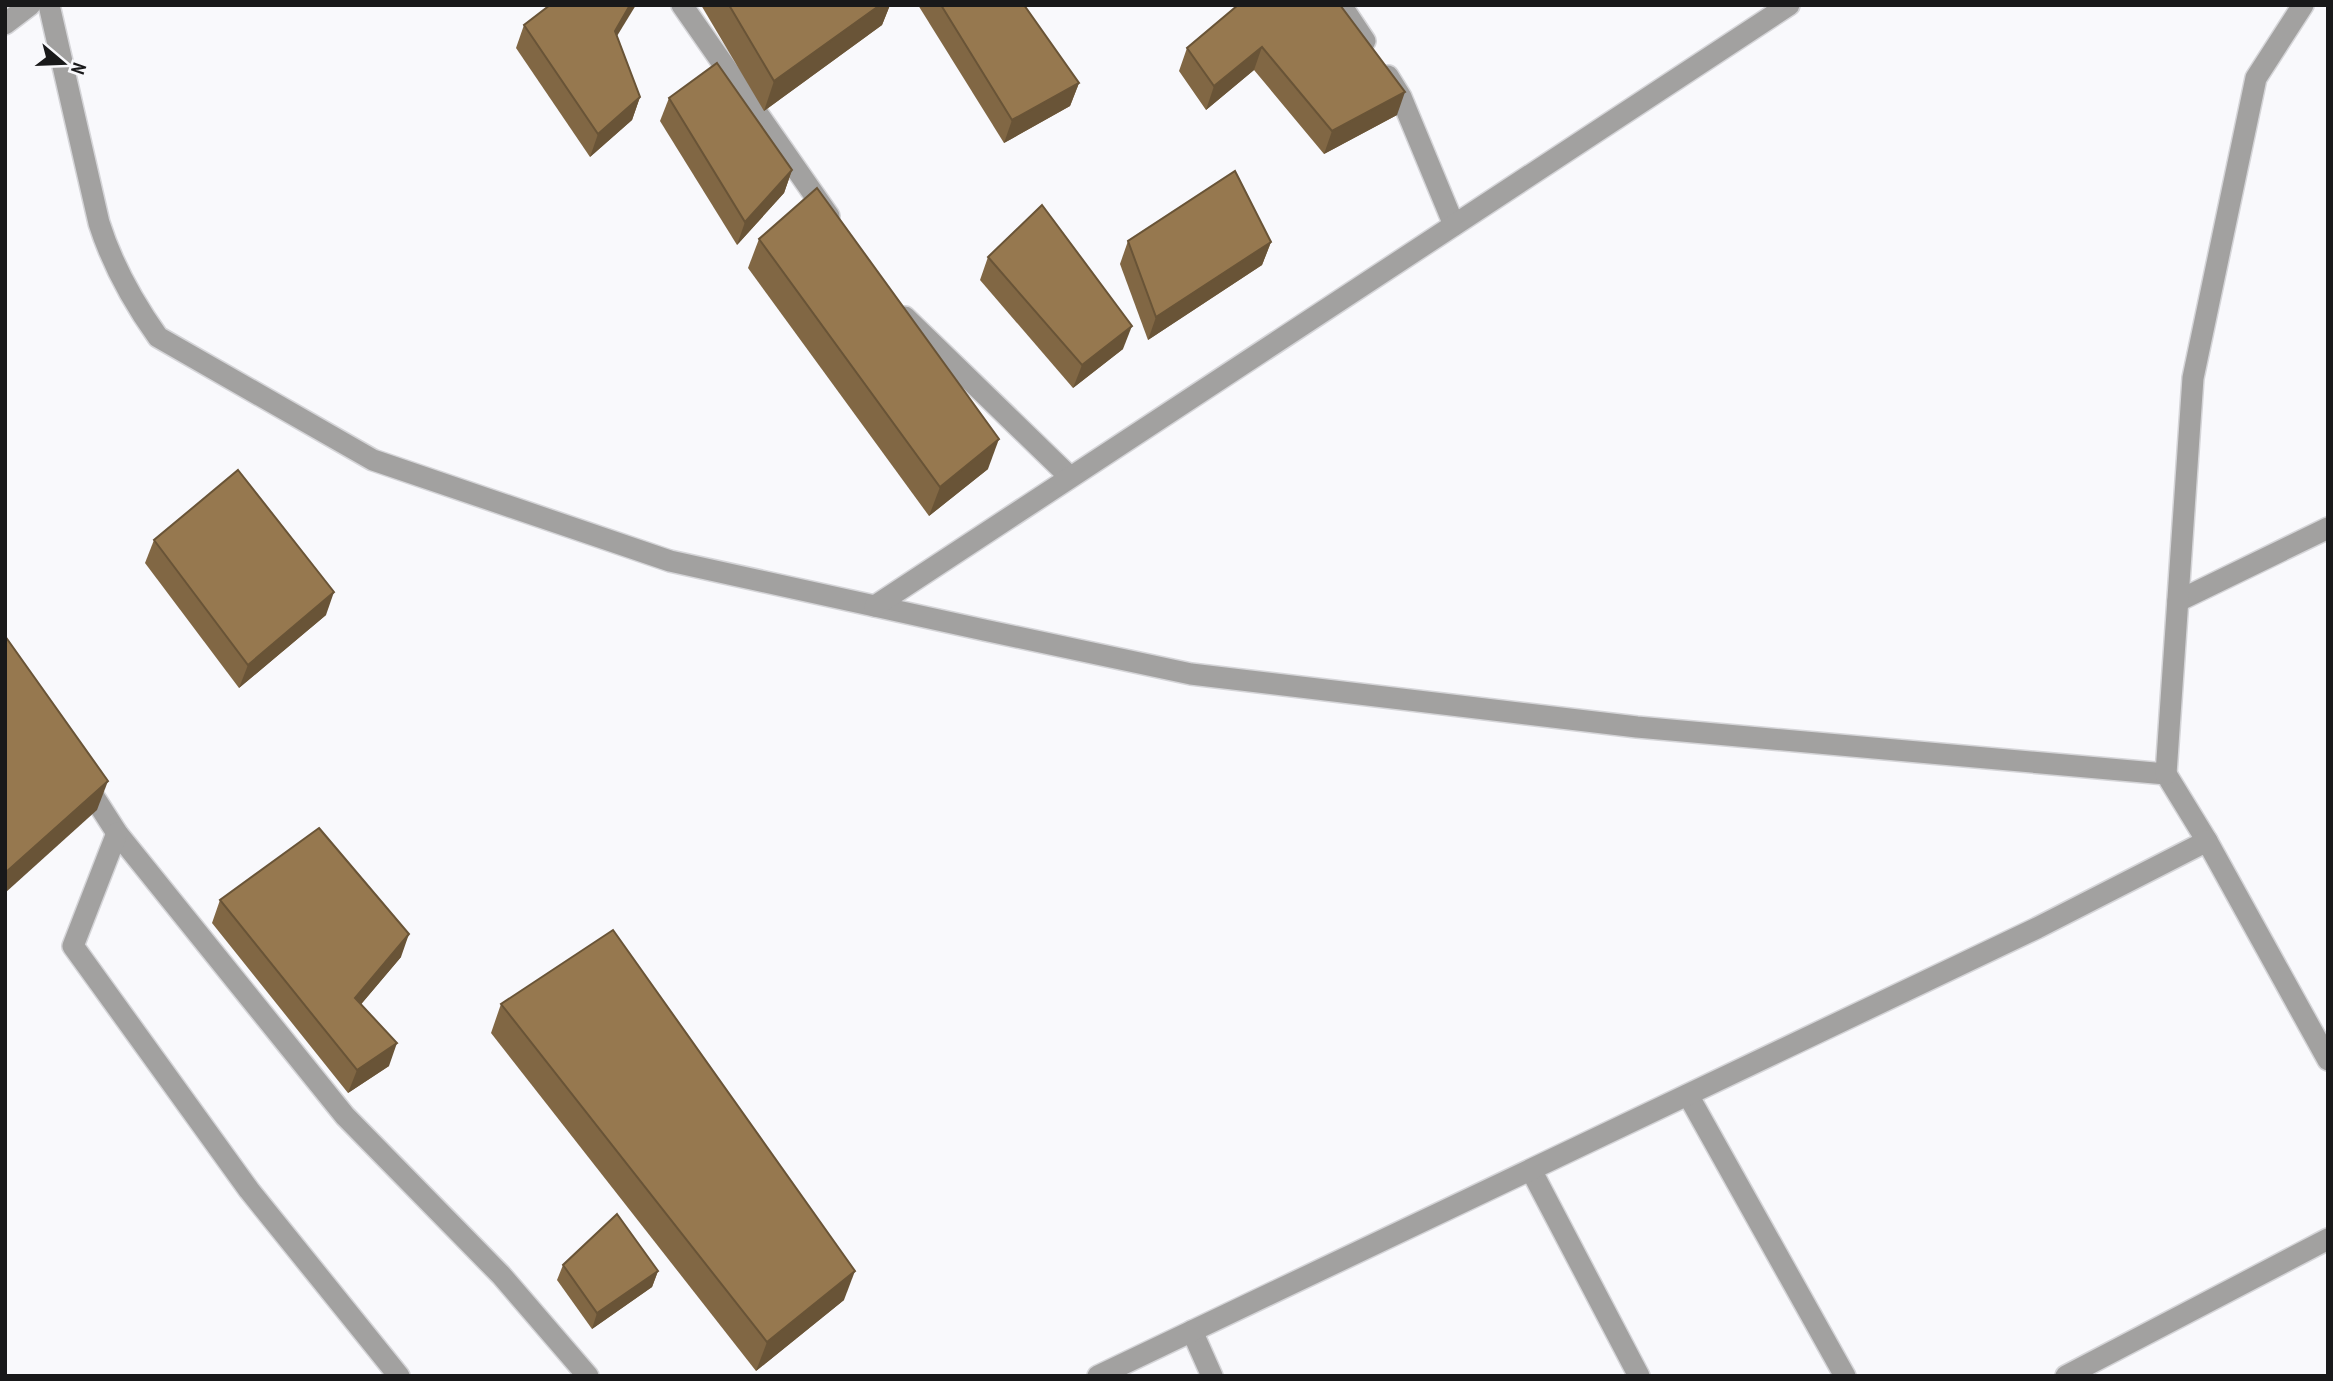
<svg xmlns="http://www.w3.org/2000/svg" width="2333" height="1381" font-family="'PT Sans Narrow',sans-serif">
	<rect width="100%" height="100%" fill="#f9f9fc"/>
	<g fill="none" stroke-linecap="round" stroke-linejoin="round">
		<defs>
			<g id="minor">
				<path d="M 49,5 L 99,223 C 112,264 133,302 158,337 L 373,460 L 670,561 L 984,630 L 1191,674 L 1637,727 L 2166,774 L 2207,841"/>
				<polyline points="682,5 829,216"/>
				<polyline points="1341,5 1365,41"/>
				<polyline points="5,24 30,5"/>
				<polyline points="1388,76 1401,97 1454,225"/>
				<polyline points="905,317 1070,477"/>
				<polyline points="2178,601 2328,528"/>
				<polyline points="875,606 1789,5"/>
				<polyline points="2166,774 2193,378 2256,78 2303,5"/>
				<polyline points="85,783 117,833 345,1116 501,1275 588,1376"/>
				<polyline points="117,833 73,946 249,1190 399,1376"/>
				<polyline points="1688,1095 1845,1376"/>
				<polyline points="1531,1170 1639,1376"/>
				<polyline points="1192,1331 1212,1376"/>
				<polyline points="1098,1376 2037,928 2207,841 2328,1060"/>
				<polyline points="2066,1376 2328,1239"/>
			</g>
		</defs>
		<use href="#minor" stroke="#d5d5d8" stroke-width="24"/>
		<use href="#minor" stroke="#a2a1a0" stroke-width="21"/>
	</g>
	<g fill="#816744">
		<polygon points="701,5 890,5 882,25 764,111"/>
		<polygon points="918,5 1024,5 1079,83 1070,106 1004,143"/>
		<polygon points="1233,5 1340,5 1397,115 1324,154 1254,70 1206,110 1179,71 1187,48 1235,8"/>
		<polygon points="524,25 617,37 640,97 632,120 590,157 516,48"/>
		<polygon points="669,98 792,170 784,193 737,245 660,121"/>
		<polygon points="759,239 988,469 929,516 748,268"/>
		<polygon points="1128,241 1271,242 1262,265 1148,340 1120,264"/>
		<polygon points="988,257 1123,349 1073,388 980,280"/>
		<polygon points="154,540 326,615 239,688 145,563"/>
		<polygon points="220,900 401,957 361,1004 389,1066 348,1093 212,923"/>
		<polygon points="501,1004 844,1300 756,1371 491,1033"/>
		<polygon points="563,1265 658,1271 652,1287 592,1329 557,1280"/>
	</g>
	<g fill="#695437">
		<polygon points="630,5 636,5 606,54 615,31"/>
		<polygon points="880,5 890,5 882,25 764,111 774,81"/>
		<polygon points="1262,47 1254,70 1206,110 1214,86"/>
		<polygon points="1079,83 1070,106 1004,143 1012,120"/>
		<polygon points="1405,92 1397,115 1324,154 1332,131"/>
		<polygon points="640,97 632,120 590,157 598,134"/>
		<polygon points="792,170 784,193 737,245 745,222"/>
		<polygon points="1271,242 1262,265 1148,340 1156,317"/>
		<polygon points="1132,326 1123,349 1073,388 1082,365"/>
		<polygon points="999,439 988,469 929,516 940,487"/>
		<polygon points="334,592 326,615 239,688 248,665"/>
		<polygon points="108,781 97,810 5,893 5,873"/>
		<polygon points="409,934 401,957 347,1021 355,998"/>
		<polygon points="397,1043 389,1066 348,1093 357,1070"/>
		<polygon points="658,1271 652,1287 592,1329 597,1313"/>
		<polygon points="855,1271 844,1300 756,1371 767,1342"/>
	</g>
	<g fill="#96784f" stroke="#695437" stroke-width="2">
		<polygon points="550,5 630,5 615,31 640,97 598,134 524,25"/>
		<polygon points="729,5 880,5 774,81"/>
		<polygon points="941,5 1024,5 1079,83 1012,120"/>
		<polygon points="1238,5 1340,5 1405,92 1332,131 1262,47 1214,86 1187,48"/>
		<polygon points="717,63 792,170 745,222 669,98"/>
		<polygon points="1235,171 1271,242 1156,317 1128,241"/>
		<polygon points="817,188 999,439 940,487 759,239"/>
		<polygon points="1042,205 1132,326 1082,365 988,257"/>
		<polygon points="238,470 334,592 248,665 154,540"/>
		<polygon points="5,636 108,781 5,873"/>
		<polygon points="319,828 409,934 355,998 397,1043 357,1070 220,900"/>
		<polygon points="613,930 855,1271 767,1342 501,1004"/>
		<polygon points="617,1214 658,1271 597,1313 563,1265"/>
	</g>
	<rect width="2333" height="1381" fill="none" stroke="#19191a" stroke-width="14"/>
	<g transform="translate(63 63) rotate(109)" stroke="#f9f9fc" stroke-width="5" paint-order="stroke">
	<path d="M0-5L12 26L0 18L-12 26Z" fill="#19191a"/>
	<text y="-10" font-size="19" font-weight="bold" text-anchor="middle" fill="#19191a">N</text>
	</g>
</svg>
